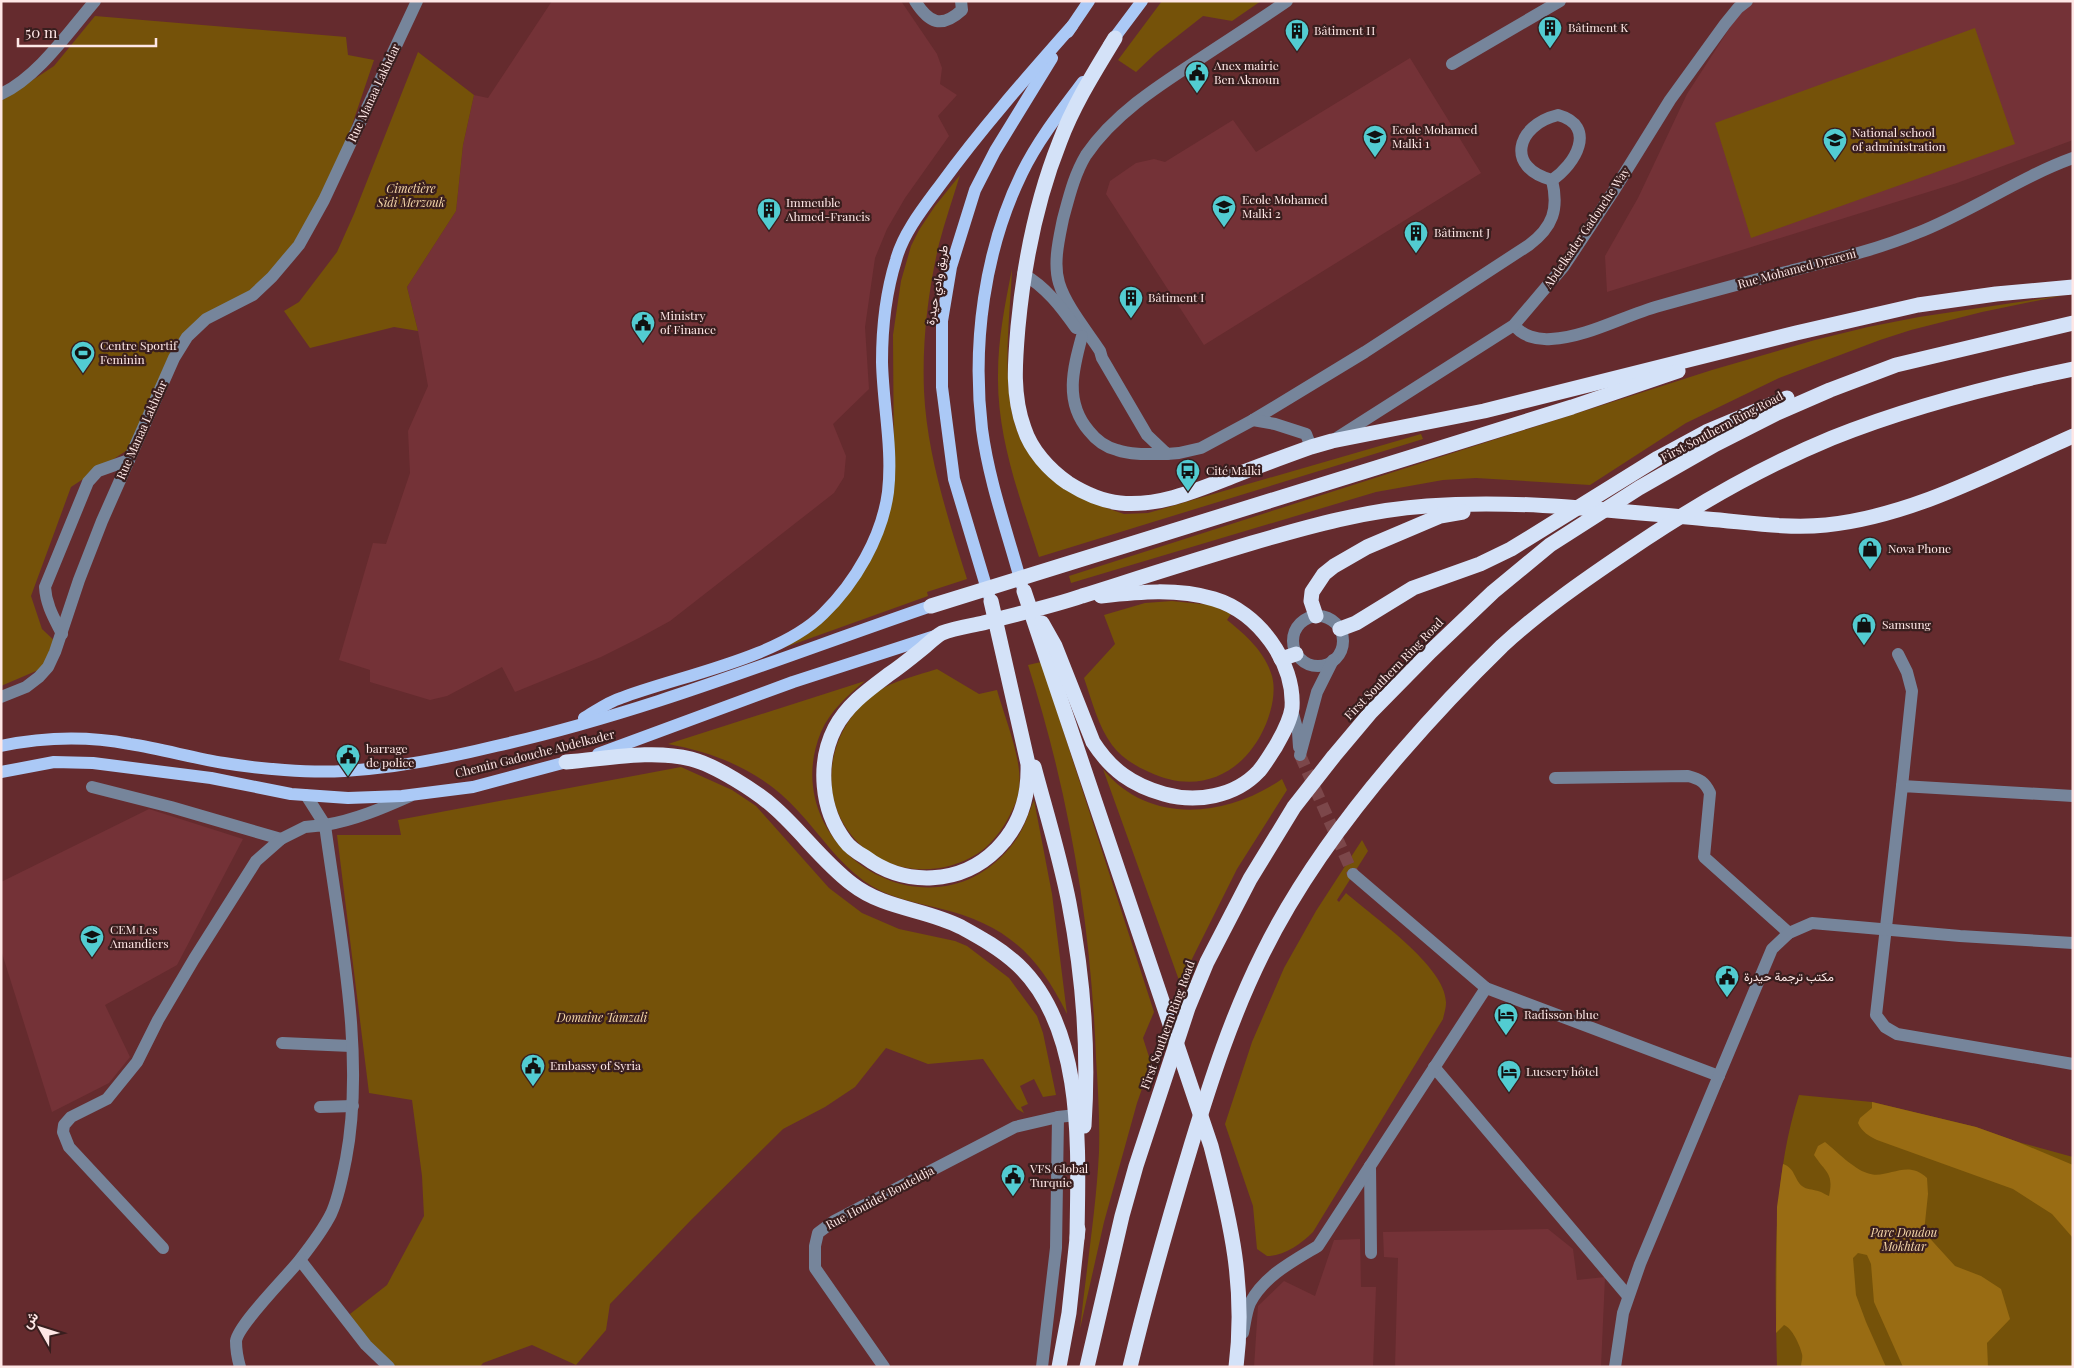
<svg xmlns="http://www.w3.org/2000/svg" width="2074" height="1368" font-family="'Playfair Display',Vazirmatn,serif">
	<rect width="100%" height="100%" fill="#652b2e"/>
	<g fill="#743237">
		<polygon points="552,1 901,1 937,54 942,68 940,84 957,95 938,116 949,136 905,198 887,229 875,258 865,327 869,389 833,424 846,456 844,477 834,493 670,621 639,638 601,657 515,692 502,667 447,696 430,700 370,682 370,670 339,660 373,543 386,544 410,473 408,431 428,386 418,331 407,287 456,211 463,145 474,95 488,98"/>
		<polygon points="1756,1 2073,1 2073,140 1957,183 1607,292 1605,256 1638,198 1687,94 1740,12"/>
		<polygon points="1410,58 1481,173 1204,345 1106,194 1110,181 1136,163 1154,159 1165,162 1233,120 1256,152"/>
		<polygon points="149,809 243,839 177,965 105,1005 130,1057 109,1083 52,1112 1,950 1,882"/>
		<polygon points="1548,1229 1573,1249 1577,1280 1605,1277 1601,1367 1395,1367 1398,1258 1384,1257 1383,1232"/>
		<polygon points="1360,1239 1361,1287 1376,1287 1373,1367 1254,1367 1258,1306 1284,1281 1315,1296 1334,1240"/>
	</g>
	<g fill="#755209">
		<polygon points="1162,1 1261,1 1232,21 1203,16 1156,53 1136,72 1118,60"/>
		<polygon points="95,16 346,37 348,55 374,60 328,196 277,276 179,345 135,445 71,487 31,596 42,629 59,645 43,668 1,686 1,101 54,66"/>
		<polygon points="1975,28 2015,144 1751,238 1715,123"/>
		<polygon points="418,52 474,95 463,145 456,211 407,287 418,331 394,327 310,348 284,311 299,302 337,252 354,214"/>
		<path d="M 960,175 C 953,198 945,221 939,244 C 928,291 922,342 924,391 C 927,455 948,518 967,579 L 927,592 L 928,596 L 783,648 L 857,580 L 894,472 L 893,335 L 901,281 L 911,246 L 919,230 L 935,206 Z"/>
		<path d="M 1012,269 C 1010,320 999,394 1021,440 L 1092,503 L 1124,514 L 1148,513 L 1421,434 L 1423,439 L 1039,557 C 1020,498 997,438 998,375 C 998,339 1005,304 1012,269 Z"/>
		<polygon points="2065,295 1982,312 1911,330 1880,340 1779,378 1686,423 1590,485 1476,478 1443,480 1376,492 1071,583 1069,576 1712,370 1815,340 1868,327 1919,317"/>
		<path d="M 1172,601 L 1211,605 L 1231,614 L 1227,620 C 1246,635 1265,652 1272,676 C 1276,691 1272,709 1266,724 C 1245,774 1199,796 1149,772 C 1135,766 1121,757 1112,745 C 1098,726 1092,701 1084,678 L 1115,644 L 1104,615 L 1145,603 Z"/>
		<path d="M 1041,662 L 1154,1012 L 1143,1038 L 1151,1063 L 1137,1103 L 1104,1222 L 1080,1329 C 1086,1271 1096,1211 1099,1152 C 1100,1121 1098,1089 1096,1058 C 1091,923 1069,793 1028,665 Z"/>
		<path d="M 937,669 L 979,694 L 997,690 C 1005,719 1023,760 1019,789 C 1018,801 1011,813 1005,824 C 997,836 989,846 977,854 C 935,880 879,873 849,832 C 815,787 833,722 877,692 C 895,680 916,676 937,669 Z"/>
		<path d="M 865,681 C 848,695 830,711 821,732 C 773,848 935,950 1015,841 C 1024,829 1028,814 1034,800 L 1052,894 L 1067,1014 C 1037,953 1005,924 938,908 C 913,902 886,897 864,881 C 838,862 821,836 799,812 C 765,773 718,753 668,744 Z"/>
		<polygon points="681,767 732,790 756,806 829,888 862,913 899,929 955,941 967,946 1009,978 1037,1016 1043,1033 1056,1095 1043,1097 1034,1079 1020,1086 1028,1104 1021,1107 1024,1113 1017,1109 983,1059 928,1064 886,1048 855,1087 825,1107 783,1129 692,1219 610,1304 606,1330 576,1365 532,1345 483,1363 480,1367 383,1367 350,1314 387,1285 424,1216 422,1176 412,1100 369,1093 337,835 401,835 398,820"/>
		<path d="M 1103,769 C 1149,826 1227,817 1282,779 L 1287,790 L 1237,869 L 1180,983 Z"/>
		<path d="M 1362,840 L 1368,851 L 1337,900 L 1339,902 L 1346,893 C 1372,916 1447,967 1446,1003 C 1446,1008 1444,1014 1443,1019 L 1313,1232 C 1301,1244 1284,1256 1267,1256 L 1257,1249 L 1253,1206 L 1225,1124 L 1252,1042 L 1284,968 L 1316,911 Z"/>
		<path d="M 1799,1095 L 1872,1102 L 1976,1127 L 2018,1142 L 2073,1157 L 2073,1367 L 1777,1367 C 1775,1275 1771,1183 1799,1095 Z"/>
	</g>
	<g fill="#996c13">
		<path d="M 1872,1102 L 1976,1127 L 2018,1142 L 2073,1165 L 2073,1238 L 2052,1214 L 2013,1189 L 1877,1140 C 1869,1136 1862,1132 1858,1123 L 1860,1118 L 1872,1108 Z"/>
		<path d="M 1825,1142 C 1836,1151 1854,1169 1867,1173 C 1887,1181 1906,1158 1927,1178 L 1928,1194 L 1924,1232 L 1955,1266 L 1981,1276 L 2001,1289 L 2010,1319 L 1987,1343 L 1988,1367 L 1903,1367 L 1874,1302 L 1871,1264 L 1867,1255 L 1858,1253 L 1853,1258 L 1856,1295 L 1866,1322 L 1886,1367 L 1801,1367 C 1801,1363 1803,1358 1802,1354 C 1800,1345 1792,1328 1784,1325 L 1776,1333 L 1777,1207 L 1783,1164 C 1795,1168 1794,1179 1802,1186 C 1807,1190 1812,1189 1818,1191 C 1822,1192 1826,1195 1829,1196 C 1834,1173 1826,1173 1814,1155 L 1818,1146 Z"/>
	</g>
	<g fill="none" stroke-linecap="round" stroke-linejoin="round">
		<polyline stroke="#7c474a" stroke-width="12" stroke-dasharray="12 6" stroke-linecap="butt" points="1300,755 1353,874"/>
		<g stroke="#76859b" stroke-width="12">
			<path d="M 915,1 C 929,23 941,29 962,10 L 961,1"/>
			<path d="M 1287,1 C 1258,21 1228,40 1198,60 C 1158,86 1114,114 1086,155 C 1074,175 1069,197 1063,219 C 1059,239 1053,263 1059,283 C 1066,306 1087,331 1100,351 L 1102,358 L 1147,435 L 1167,454 L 1179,453 L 1201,448 L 1253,420 L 1365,352 L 1529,245 C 1553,227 1559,209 1552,180"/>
			<polyline points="1452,64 1560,1"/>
			<path d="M 1,94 C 38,77 69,31 95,1"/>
			<path d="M 1558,115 C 1598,126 1575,165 1552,180 C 1505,168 1516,125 1558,115 Z"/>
			<path d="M 1023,274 C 1046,287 1061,307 1076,328"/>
			<path d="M 1514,325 C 1522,336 1537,340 1551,339 C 1588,337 1623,316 1659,306 C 1702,294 1746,282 1790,271 C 1833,260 1876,250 1917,233 C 1971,212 2018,178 2073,158"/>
			<path d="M 1082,336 C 1073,369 1064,402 1089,431 C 1096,440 1105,447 1117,450 C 1132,455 1150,454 1167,454"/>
			<polyline points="1253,420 1275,424 1306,434 1311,447"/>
			<polyline points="1335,439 1514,325 1564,266 1613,192 1670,100 1725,24 1738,8 1747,1"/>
			<circle cx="1318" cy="641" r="25"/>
			<path d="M 62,634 C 54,618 46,605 45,587 L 88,482 L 98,471 L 129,460"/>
			<polyline points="1898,654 1907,672 1912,691 1902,786"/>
			<polyline points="1,697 26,687 39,677 48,667 55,652 79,580 102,521 174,358 187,337 206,319 253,295 272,277 299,245 324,200 417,1"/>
			<polyline points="1292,710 1298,732 1299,747"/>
			<polyline points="1300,755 1317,692 1333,660"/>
			<path d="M 1555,778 L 1688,776 C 1700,779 1705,782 1710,793 L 1704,857 L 1789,933"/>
			<polyline points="92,787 171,807 281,839"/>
			<path d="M 306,795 L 325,825 C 355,820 383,808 410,796"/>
			<polyline points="2073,796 1902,786 1876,1015 1885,1027 1897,1034 2073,1064"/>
			<polyline points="1353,874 1486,988 1719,1076"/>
			<polyline points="282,1043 351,1046"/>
			<polyline points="1434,1067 1628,1296"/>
			<polyline points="320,1107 353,1106"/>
			<polyline points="1370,1166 1371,1253"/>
			<path d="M 163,1248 L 69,1147 L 63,1132 L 64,1125 L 71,1117 L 107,1099 L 137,1062 L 158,1020 L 194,959 L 256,861 L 281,839 L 305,827 L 325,825 C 339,931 366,1053 346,1159 C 342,1178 339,1197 331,1214 C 323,1230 310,1247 299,1261 C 287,1276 238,1325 236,1341 C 236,1348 238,1360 240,1367"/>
			<polyline points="300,1260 366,1345 389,1367"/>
			<path d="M 1243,1333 C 1245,1324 1246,1312 1250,1303 C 1264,1276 1293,1261 1318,1246 L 1486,988"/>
			<polyline points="884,1367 815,1268 815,1246 818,1233 834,1221 1015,1127 1058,1117 1076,1115"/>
			<polyline points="1042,1367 1056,1248 1058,1117"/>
			<polyline points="1615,1367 1623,1313 1640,1264 1772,949 1789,933 1812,923 1960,936 2073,943"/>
		</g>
		<g stroke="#abc9f6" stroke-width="12">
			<polyline points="1068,32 1089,1"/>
			<polyline points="1109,45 1142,1"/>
			<path d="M 1022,586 C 1008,534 989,482 982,429 C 972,344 984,251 1022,173 C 1038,140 1061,111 1083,82"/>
			<polyline points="989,596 954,479 942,387 942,321 951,267 975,190 995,151 1052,58"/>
			<path d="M 584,718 C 596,711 608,702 621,698 C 679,676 779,658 823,614 C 855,583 882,537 888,492 C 893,448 883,406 882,362 C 882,329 886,292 896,260 C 903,233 924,207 941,184 C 981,129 1027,77 1072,26"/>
			<path d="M 1,746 C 44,737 87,736 130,744 C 162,749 193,758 224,763 C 260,769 309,773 344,771 C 395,768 447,758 496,746 C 645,713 787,655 931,606"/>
			<polyline points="598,754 793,682 935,636"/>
			<polyline points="1,772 54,762 93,763 211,778 291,794 348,798 402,796 473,787 574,760"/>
		</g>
		<g stroke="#d4e2f8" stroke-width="15">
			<path d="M 1115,38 C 1095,71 1074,104 1060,141 C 1036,201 1024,263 1018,327 C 1015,362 1012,395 1024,428 C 1031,450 1049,470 1068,483 C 1084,493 1101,501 1120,503 C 1160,507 1200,489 1236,475 C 1261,465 1286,456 1311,447 L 1332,441 L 1484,411 L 1796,333 L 1918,305 L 1996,294 L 2073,287"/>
			<path d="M 1024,591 L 1211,1146 C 1231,1223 1246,1287 1236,1367"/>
			<path d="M 991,601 L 1028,764 C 1029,796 1020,826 997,849 C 961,885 905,887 865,857 C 858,853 850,848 845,841 C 821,810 817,763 835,728 C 847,705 868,690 888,675 C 900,667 911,658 922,649 C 928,644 935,637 942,633 C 954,628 970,626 983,623 C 1016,614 1050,607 1082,596 C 1139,578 1195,560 1252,543 C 1310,526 1367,510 1427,506 C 1520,499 1614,511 1707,519 C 1746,522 1786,529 1826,525 C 1913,516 1994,471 2073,436"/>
			<polyline points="931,606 1572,407 1678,371"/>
			<polyline points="1316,616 1311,601 1312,592 1324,574 1334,566 1367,547 1440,516 1463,512"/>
			<path d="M 1042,623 L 1055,646 L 1093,742 C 1111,770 1132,785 1164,794 C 1196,803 1235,797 1259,771 C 1265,764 1270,755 1276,746 C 1282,735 1290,722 1292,708 C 1295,662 1258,612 1214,599 C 1177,588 1139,592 1101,596"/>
			<polyline points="1340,629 1356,623 1413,588 1480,564 1511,549 1658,458 1706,432 1787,398"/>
			<polyline points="1281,659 1296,654"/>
			<path d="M 566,762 C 606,759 652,749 691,759 C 715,765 756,791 775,808 C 802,832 823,862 852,884 C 884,909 926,909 961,927 C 981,938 1001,949 1018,965 C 1086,1030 1078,1152 1077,1238"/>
			<path d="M 1034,767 C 1046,812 1060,857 1069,903 C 1083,975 1089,1053 1084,1126"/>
			<polyline points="1059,1367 1069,1313 1078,1229"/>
			<polyline points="1087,1367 1122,1216 1136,1166 1188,1008 1207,962 1250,879 1294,807 1334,756 1371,712 1431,651 1493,592 1550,545 1639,488 1716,444 1777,413 1830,390 1896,365 2073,323"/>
			<path d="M 1130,1367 C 1148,1292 1169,1219 1191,1146 C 1211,1080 1232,1015 1263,953 C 1299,880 1348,814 1401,753 C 1433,716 1467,680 1502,646 C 1540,611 1583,581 1626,552 C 1692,507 1757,469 1832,438 C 1909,407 1991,386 2073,369"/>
		</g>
	</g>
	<defs>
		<symbol id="building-pin" viewBox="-11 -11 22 30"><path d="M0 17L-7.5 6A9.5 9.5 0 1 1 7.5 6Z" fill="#52ccd1" stroke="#391e1e"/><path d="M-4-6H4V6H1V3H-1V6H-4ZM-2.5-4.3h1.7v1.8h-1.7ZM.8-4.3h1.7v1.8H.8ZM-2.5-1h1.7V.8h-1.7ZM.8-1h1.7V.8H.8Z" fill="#111"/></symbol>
		<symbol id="civic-pin" viewBox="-11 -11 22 30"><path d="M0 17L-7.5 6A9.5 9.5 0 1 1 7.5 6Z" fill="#52ccd1" stroke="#391e1e"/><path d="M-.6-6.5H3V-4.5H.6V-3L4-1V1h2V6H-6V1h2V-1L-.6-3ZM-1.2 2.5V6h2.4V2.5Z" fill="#111"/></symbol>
		<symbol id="school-pin" viewBox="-11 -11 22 30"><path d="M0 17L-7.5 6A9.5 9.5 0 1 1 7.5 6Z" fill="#52ccd1" stroke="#391e1e"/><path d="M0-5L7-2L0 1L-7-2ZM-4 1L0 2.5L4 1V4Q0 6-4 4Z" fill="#111"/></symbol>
		<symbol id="university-pin" viewBox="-11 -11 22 30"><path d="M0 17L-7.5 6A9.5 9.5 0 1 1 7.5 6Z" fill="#52ccd1" stroke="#391e1e"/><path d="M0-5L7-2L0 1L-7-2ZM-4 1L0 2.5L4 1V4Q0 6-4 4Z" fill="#111"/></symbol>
		<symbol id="stadium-pin" viewBox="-11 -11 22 30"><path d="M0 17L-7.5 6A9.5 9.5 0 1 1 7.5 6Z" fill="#52ccd1" stroke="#391e1e"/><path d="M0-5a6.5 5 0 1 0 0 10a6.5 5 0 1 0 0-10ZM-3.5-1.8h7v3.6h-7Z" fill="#111"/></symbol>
		<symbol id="bus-pin" viewBox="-11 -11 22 30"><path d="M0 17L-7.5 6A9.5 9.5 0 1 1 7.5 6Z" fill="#52ccd1" stroke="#391e1e"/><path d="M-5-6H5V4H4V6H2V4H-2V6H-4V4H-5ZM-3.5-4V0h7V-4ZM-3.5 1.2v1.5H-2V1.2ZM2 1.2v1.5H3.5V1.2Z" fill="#111"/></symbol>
		<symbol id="shop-pin" viewBox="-11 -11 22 30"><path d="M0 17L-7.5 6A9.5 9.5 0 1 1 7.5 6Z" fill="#52ccd1" stroke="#391e1e"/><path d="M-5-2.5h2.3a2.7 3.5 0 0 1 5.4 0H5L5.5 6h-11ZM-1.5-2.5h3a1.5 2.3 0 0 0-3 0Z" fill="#111"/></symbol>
		<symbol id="hotel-pin" viewBox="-11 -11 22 30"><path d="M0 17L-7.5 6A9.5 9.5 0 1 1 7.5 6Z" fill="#52ccd1" stroke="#391e1e"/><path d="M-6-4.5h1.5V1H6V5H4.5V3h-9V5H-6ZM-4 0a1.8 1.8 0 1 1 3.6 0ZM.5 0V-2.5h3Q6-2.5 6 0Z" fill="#111"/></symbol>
	</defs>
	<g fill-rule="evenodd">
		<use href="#building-pin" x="1536" y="14" width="28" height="38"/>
		<use href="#building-pin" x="1283" y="17" width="28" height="38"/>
		<use href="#civic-pin" x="1183" y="59" width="28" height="38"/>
		<use href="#school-pin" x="1361" y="123" width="28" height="38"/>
		<use href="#university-pin" x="1821" y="126" width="28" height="38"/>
		<use href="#school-pin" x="1210" y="193" width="28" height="38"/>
		<use href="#building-pin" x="755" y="196" width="28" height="38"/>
		<use href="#building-pin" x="1402" y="219" width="28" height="38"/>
		<use href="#building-pin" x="1117" y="284" width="28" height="38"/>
		<use href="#civic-pin" x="629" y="309" width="28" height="38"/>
		<use href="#stadium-pin" x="69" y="339" width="28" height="38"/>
		<use href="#bus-pin" x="1174" y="457" width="28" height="38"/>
		<use href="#shop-pin" x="1856" y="535" width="28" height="38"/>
		<use href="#shop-pin" x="1850" y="611" width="28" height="38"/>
		<use href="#civic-pin" x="334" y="742" width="28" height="38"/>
		<use href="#school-pin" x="78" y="923" width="28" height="38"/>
		<use href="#civic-pin" x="1713" y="963" width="28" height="38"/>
		<use href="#hotel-pin" x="1492" y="1001" width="28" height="38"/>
		<use href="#civic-pin" x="519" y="1052" width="28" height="38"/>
		<use href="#hotel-pin" x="1495" y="1058" width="28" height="38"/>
		<use href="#civic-pin" x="999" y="1162" width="28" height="38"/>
	</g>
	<g text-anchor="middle" stroke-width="4.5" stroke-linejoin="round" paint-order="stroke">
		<g font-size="12" fill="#fee7e6" stroke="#391e1e" text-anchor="start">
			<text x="1568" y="32">Bâtiment K</text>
			<text x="1314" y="35">Bâtiment H</text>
			<text x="1214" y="70">Anex mairie<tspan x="1214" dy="14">Ben Aknoun</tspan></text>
			<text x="1392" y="134">Ecole Mohamed<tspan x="1392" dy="14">Malki 1</tspan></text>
			<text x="1852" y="137">National school<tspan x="1852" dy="14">of administration</tspan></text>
			<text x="1242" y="204">Ecole Mohamed<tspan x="1242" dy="14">Malki 2</tspan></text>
			<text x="786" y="207">Immeuble<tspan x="786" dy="14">Ahmed-Francis</tspan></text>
			<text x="1434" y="237">Bâtiment J</text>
			<text x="1148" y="302">Bâtiment I</text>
			<text x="660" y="320">Ministry<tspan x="660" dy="14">of Finance</tspan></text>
			<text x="100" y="350">Centre Sportif<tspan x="100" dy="14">Feminin</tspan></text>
			<text x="1206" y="475">Cité Malki</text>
			<text x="1888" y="553">Nova Phone</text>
			<text x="1882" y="629">Samsung</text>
			<text x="366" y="753">barrage<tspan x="366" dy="14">de police</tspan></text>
			<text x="110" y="934">CEM Les<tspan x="110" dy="14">Amandiers</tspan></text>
			<text x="1744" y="981">مكتب ترجمة حيدرة</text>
			<text x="1524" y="1019">Radisson blue</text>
			<text x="550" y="1070">Embassy of Syria</text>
			<text x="1526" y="1076">Lucsery hôtel</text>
			<text x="1030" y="1173">VFS Global<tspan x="1030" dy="14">Turquie</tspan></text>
		</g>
		<g font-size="12" fill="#fee7e6" stroke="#391e1e">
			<text transform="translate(374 93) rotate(-65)" y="4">Rue Manaa Lakhdar</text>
			<text transform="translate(1587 228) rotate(-56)" y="4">Abdelkader Gadouche Way</text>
			<text transform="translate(1797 269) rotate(-15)" y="4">Rue Mohamed Drareni</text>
			<text transform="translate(937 285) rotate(-80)" y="4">طريق وادي حيدرة</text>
			<text transform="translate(1722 427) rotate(-28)" y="4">First Southern Ring Road</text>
			<text transform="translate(142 430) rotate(-66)" y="4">Rue Manaa Lakhdar</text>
			<text transform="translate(1394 669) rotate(-46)" y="4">First Southern Ring Road</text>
			<text transform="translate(535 754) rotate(-14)" y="4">Chemin Gadouche Abdelkader</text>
			<text transform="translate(1168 1025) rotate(-70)" y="4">First Southern Ring Road</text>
			<text transform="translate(880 1198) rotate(-28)" y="4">Rue Houidef Bouteldja</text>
		</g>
		<g font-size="12" font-style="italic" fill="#f5d7aa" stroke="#391e1e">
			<text x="411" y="193">Cimetière<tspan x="411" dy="14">Sidi Merzouk</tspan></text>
			<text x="602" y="1022">Domaine Tamzali</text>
			<text x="1904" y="1237">Parc Doudou<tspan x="1904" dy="14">Mokhtar</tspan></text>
		</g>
	</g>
	<rect width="2074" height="1368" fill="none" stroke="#fee7e6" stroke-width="5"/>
	<g transform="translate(40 1328) rotate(309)" stroke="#391e1e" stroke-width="4" paint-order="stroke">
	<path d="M0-4L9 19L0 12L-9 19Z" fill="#fee7e6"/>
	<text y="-8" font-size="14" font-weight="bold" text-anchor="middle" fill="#fee7e6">ش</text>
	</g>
	<path d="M18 38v8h138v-8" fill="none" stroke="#fee7e6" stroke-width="2.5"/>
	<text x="25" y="38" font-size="15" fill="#fee7e6" stroke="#391e1e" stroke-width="4" paint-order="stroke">50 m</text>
</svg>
